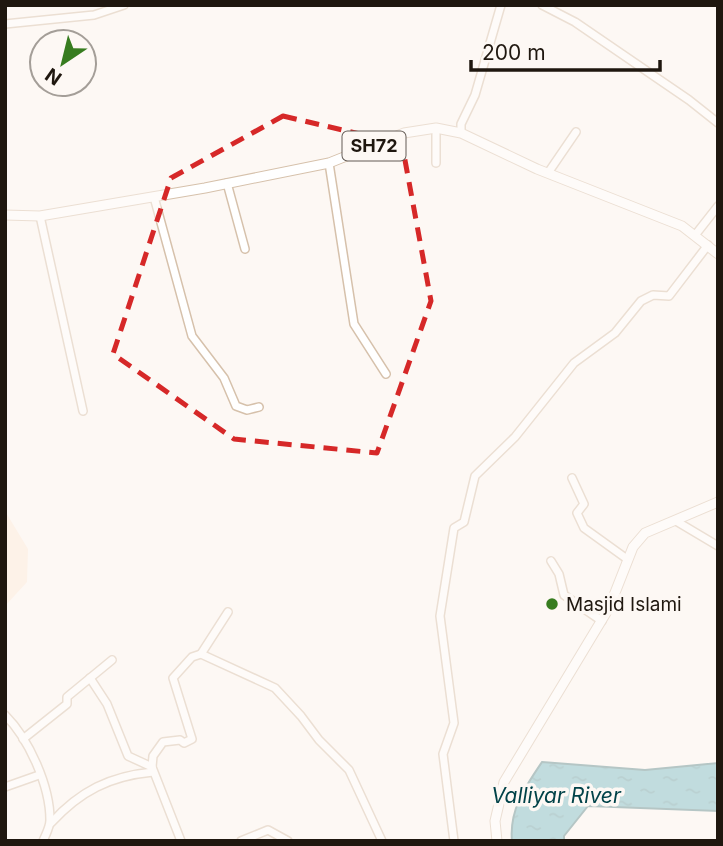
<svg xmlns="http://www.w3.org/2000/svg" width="723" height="846" font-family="Inter,sans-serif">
	<defs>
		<pattern id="water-ripples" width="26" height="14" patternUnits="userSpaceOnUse" patternTransform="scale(1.75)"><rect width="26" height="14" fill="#79bbc3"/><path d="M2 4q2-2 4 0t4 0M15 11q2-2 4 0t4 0" fill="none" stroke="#68a0a6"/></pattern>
	</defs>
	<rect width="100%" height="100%" fill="#fdf8f4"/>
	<polygon fill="#fcebd9" points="5,511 28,549 27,582 5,606"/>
	<path fill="url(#water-ripples)" stroke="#5e8a8d" stroke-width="2" d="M 542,762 L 645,770 L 718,763 L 718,811 L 588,806 L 564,836 L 564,841 L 512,841 C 509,810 525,787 542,762 Z"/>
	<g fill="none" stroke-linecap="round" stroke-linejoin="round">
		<defs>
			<g id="minor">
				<polyline points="542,5 575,22 689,100 718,123"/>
				<polyline points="5,24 94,15 124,5"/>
				<polyline points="436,128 436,163"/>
				<polyline points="461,133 461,124 475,95 501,5"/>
				<polyline points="329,163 354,324 386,374"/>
				<polyline points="548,173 576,132"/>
				<polyline points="227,183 245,249"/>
				<polyline points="154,197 192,336 224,378 236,406 247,410 259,407"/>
				<polyline points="40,216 83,411"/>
				<polyline points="696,234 718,206"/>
				<polyline points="572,478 584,504 577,513 584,528 627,559"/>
				<polyline points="676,521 718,546"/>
				<polyline points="551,561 559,574 564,595 602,621"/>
				<polyline points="201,654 228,612"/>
				<polyline points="90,678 107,704 128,756 152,767"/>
				<path d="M 5,715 C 29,739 50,786 50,820 C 50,827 46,834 43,841"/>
				<polyline points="23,739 67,704 67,697 112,660"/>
				<polyline points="5,787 39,775"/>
				<path d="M 51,823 C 80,791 110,776 153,772"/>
				<polyline points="181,841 152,767 153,756 163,742 180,740 184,743 192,739 173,678 192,657 201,654 275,688 301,716 319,740 349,770 382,841"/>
				<polyline points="241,841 268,830 288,841"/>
				<polyline points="454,841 443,754 454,723 440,616 454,528 464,522 475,476 515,437 574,363 615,333 641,301 653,295 669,296 708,245"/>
			</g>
			<g id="major">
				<polyline points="5,215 40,216 205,188 329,163 404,133 436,128 461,133 537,169 682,226 718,254"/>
				<polyline points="497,841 495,821 504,782 609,608 633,547 645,533 718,502"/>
			</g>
		</defs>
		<use href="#minor" stroke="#d6c1ab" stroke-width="10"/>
		<use href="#major" stroke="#d6c1ab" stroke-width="11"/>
		<use href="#minor" stroke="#fff" stroke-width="7"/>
		<use href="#major" stroke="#fff" stroke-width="9"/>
	</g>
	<path d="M0 0H723V846H0ZM 283,116 L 402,144 L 431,301 L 377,453 L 234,439 L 113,354 L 171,178 Z" fill="#fdf8f4" fill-opacity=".55" fill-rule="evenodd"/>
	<path fill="none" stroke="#d62828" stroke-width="5" stroke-dasharray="14 9" stroke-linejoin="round" d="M 283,116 L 402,144 L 431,301 L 377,453 L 234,439 L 113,354 L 171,178 Z"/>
	<circle fill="#377c1f" stroke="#fdf8f4" stroke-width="2.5" cx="552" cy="604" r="7"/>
	<g text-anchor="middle" stroke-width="7" stroke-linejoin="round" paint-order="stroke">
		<rect fill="#fdf8f4" stroke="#625a54" stroke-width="2" x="342.5" y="131.5" width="63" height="29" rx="5"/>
		<g font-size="18" font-weight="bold" fill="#1f170f">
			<text x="374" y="152">SH72</text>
		</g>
		<g font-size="19" fill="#1f170f" stroke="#fdf8f4" text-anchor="start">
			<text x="566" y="611">Masjid Islami</text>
		</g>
		<g font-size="21" font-style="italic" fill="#014248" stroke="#fdf8f4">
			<text x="556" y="803">Valliyar River</text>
		</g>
	</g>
	<rect width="723" height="846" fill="none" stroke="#1f170f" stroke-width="14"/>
	<g transform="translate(63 63) rotate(215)"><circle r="33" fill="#fdf8f4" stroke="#a49e98" stroke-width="2"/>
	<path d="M0-5L12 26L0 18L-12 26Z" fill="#377c1f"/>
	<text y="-10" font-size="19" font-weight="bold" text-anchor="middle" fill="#1f170f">N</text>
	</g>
	<path d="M471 60v10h189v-10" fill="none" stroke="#1f170f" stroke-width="3.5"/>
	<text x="482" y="60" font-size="21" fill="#1f170f" stroke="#fdf8f4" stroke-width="5" paint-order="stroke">200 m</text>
</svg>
